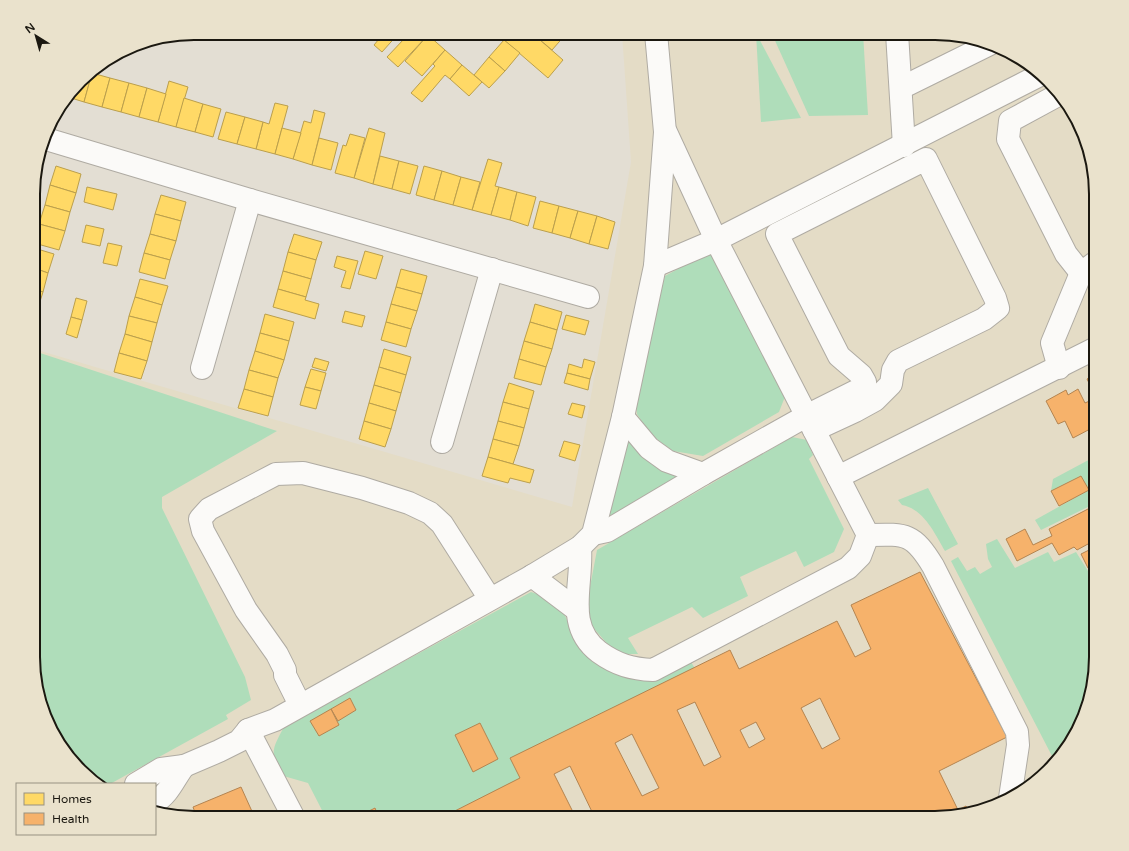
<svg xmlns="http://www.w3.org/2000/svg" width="1129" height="851" font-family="'Varela Round',sans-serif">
	<rect width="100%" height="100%" fill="#e3ded3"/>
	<polygon fill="#e4dcc6" points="622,33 945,33 996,45 1041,73 1079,123 1096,194 1096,668 1084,719 1056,763 1006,801 935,818 184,818 155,811 155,784 98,784 88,778 50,728 33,668 34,349 572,507 631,162"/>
	<g fill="#afddba">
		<polygon points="756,33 801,118 761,122"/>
		<polygon points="774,33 863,33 868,115 809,116 772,34"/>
		<polygon points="711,251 786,394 779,412 703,456 673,451 650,434 637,414 635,393 665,276"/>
		<polygon points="34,351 277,431 162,497 162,508 245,677 251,700 226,715 228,719 110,784 98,784 88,778 50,728 33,668"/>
		<polygon points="627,432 656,465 677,477 607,518"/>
		<polygon points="792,437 807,440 813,455 809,459 844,529 834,552 804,567 796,551 740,577 748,596 703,618 692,607 628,638 638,654 625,654 611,648 589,623 586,608 597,550"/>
		<polygon points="1096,456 1096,474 1093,476 1096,483 1096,512 1092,505 1041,530 1035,520 1089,490 1081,476 1051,491 1053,479"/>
		<path d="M 928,488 L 958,544 L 945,551 C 935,534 924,509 902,505 L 898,500 Z"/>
		<polygon points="997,539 1015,568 1048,552 1054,562 1076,552 1088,571 1096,567 1096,668 1084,719 1056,763 1051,767 1053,758 951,561 958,557 967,571 975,567 980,574 992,567 988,559 986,544"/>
		<path d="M 531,592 L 543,596 L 561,607 L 577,642 L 593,661 L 611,672 L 631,677 L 689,659 L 696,670 L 524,781 L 449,818 L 382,818 L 378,811 L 364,818 L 326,818 L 308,783 L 280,775 C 271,751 271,751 284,727 Z"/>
	</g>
	<g fill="#ffd966" stroke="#bb9f4c">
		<polygon points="358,33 368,33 364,38"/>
		<polygon points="384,33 399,33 382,52 374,45"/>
		<polygon points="426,33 428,35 398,67 387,57 404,39 399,33"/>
		<polygon points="510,33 532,33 563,60 548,78 504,40"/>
		<polygon points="532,33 564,33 566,34 552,50"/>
		<polygon points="428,35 445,50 422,76 405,61"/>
		<polygon points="504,40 520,53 505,71 489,57"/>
		<polygon points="445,50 462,65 450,79 445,75 422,102 411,93 435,66 433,64"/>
		<polygon points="489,57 505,71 489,88 474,75"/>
		<polygon points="462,65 482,82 469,96 450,79"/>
		<polygon points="89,72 92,73 84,102 68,97"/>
		<polygon points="92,73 110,78 102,107 84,102"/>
		<polygon points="110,78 129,83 121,112 102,107"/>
		<polygon points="169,81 188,87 176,127 158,122"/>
		<polygon points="129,83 147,88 139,117 121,112"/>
		<polygon points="147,88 166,94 158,122 139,117"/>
		<polygon points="184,98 203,104 195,132 176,127"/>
		<polygon points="275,103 288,106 275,154 256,149 263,122 269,124"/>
		<polygon points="203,104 221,109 213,137 195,132"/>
		<polygon points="314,110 325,113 312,165 293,159 304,121 311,123"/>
		<polygon points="226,112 245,117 237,144 218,139"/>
		<polygon points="245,117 263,122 256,149 237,144"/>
		<polygon points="282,128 301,133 293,159 275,154"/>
		<polygon points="369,128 385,133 373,184 354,178"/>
		<polygon points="350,134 365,138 354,178 335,173 343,145 346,146"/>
		<polygon points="319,138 338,143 331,170 312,165"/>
		<polygon points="380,156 399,161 392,189 373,184"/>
		<polygon points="488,159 502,163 495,186 499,187 491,215 472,210"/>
		<polygon points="399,161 418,166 410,194 392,189"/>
		<polygon points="56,166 81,174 76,193 50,185"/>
		<polygon points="424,166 442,171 434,200 416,195"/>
		<polygon points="442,171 461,177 453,205 434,200"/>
		<polygon points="461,177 480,182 472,210 453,205"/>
		<polygon points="50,185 76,193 70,212 45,205"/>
		<polygon points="87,187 117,194 113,210 84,202"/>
		<polygon points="499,187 517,192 510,220 491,215"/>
		<polygon points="517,192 536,197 528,226 510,220"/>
		<polygon points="161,195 186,202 181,221 155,214"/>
		<polygon points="540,201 559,206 552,233 533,228"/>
		<polygon points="45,205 70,212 65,231 39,224"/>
		<polygon points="559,206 578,211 570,238 552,233"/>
		<polygon points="578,211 597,216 589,244 570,238"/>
		<polygon points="155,214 181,221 176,241 150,234"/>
		<polygon points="597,216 615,222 608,249 589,244"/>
		<polygon points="39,224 65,231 59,250 34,243"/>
		<polygon points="86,225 104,229 100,246 82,242"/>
		<polygon points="150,234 176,241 170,260 144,253"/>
		<polygon points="294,234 322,242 316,260 288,252"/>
		<polygon points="108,243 122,246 117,266 103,263"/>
		<polygon points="34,248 54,254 48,273 34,268"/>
		<polygon points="365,251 383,256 376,279 358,274"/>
		<polygon points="288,252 316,260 311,279 283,271"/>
		<polygon points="144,253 170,260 165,279 139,272"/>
		<polygon points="337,256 358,261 350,289 341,287 346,271 334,267"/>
		<polygon points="34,268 48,273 43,292 34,289"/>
		<polygon points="401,269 427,276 422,294 396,287"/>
		<polygon points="283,271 311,279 306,297 278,289"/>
		<polygon points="140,279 168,286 162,305 135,297"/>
		<polygon points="396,287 422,294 417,311 391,304"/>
		<polygon points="34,289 43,292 37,311 34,310"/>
		<polygon points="278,289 306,297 305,300 319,304 315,319 273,307"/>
		<polygon points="135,297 162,305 157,323 129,316"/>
		<polygon points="76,298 87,301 82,320 71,317"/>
		<polygon points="391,304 417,311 411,329 386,322"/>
		<polygon points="535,304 562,312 557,330 530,322"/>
		<polygon points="34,310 37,311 34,321"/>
		<polygon points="345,311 365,316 362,327 342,322"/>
		<polygon points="265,314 294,322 289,341 260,333"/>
		<polygon points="566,315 589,321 585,335 562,329"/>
		<polygon points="129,316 157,323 152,342 125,334"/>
		<polygon points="71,317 82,320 77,338 66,334"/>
		<polygon points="386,322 411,329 406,347 381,340"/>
		<polygon points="530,322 557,330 552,349 524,341"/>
		<polygon points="260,333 289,341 284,360 255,351"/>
		<polygon points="125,334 152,342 147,361 119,353"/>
		<polygon points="524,341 552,349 546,367 519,359"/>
		<polygon points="384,349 411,357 406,375 379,367"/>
		<polygon points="255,351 284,360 278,378 249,370"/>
		<polygon points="119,353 147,361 141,379 114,372"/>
		<polygon points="315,358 329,362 326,371 312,367"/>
		<polygon points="519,359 546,367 541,385 514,378"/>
		<polygon points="584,359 595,362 590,379 567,373 569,364 582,368"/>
		<polygon points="379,367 406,375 401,393 374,385"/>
		<polygon points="311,369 326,373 321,391 305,387"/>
		<polygon points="249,370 278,378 273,397 244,389"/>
		<polygon points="567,373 590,379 588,390 564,383"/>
		<polygon points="509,383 534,391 529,409 503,402"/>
		<polygon points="374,385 401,393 396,411 369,403"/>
		<polygon points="305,387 321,391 316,409 300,405"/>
		<polygon points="244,389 273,397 268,416 238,408"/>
		<polygon points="503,402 529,409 524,428 498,421"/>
		<polygon points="369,403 396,411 391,429 364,421"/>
		<polygon points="572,403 585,406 582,418 568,414"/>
		<polygon points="364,421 391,429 385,447 359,439"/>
		<polygon points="498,421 524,428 519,446 493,439"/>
		<polygon points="493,439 519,446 513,464 488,457"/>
		<polygon points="564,441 580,445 575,461 559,456"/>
		<polygon points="488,457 534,470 530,483 510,478 508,483 482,476"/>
	</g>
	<g fill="#f6b26b" stroke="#b48450" fill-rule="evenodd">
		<polygon points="1096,374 1096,397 1087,379"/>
		<polygon points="1078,389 1085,403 1096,398 1096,433 1092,428 1073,438 1065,421 1058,424 1046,401 1066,390 1068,395"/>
		<polygon points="1081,476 1089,490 1059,506 1051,491"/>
		<polygon points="1090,508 1096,519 1096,564 1088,568 1081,554 1091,549 1088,544 1077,550 1074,547 1059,555 1052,543 1017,561 1006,539 1025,529 1033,545 1052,536 1049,529"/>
		<path d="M 920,572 L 1007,737 L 939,771 L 958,810 L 966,806 L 968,810 L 935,818 L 595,818 L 570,766 L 554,774 L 576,818 L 441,818 L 520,778 L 510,758 L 730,650 L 739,669 L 837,621 L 855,657 L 871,649 L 851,605 ZM 820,698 L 840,739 L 822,749 L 801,708 ZM 695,702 L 721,757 L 704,766 L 677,710 ZM 756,722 L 765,739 L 749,748 L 740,730 ZM 632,734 L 659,788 L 642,796 L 615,743 Z"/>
		<polygon points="350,698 356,710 338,721 331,709"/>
		<polygon points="331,709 339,725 319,736 310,721"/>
		<polygon points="480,723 498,759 473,772 455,735"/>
		<polygon points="241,787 255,818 197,818 193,807"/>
		<polygon points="375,808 379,818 355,818"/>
	</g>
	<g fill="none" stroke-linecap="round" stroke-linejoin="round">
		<defs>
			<g id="minor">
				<polyline points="897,33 904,146"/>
				<polyline points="901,88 990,44"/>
				<polyline points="1058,95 1010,121 1008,139 1066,254 1081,273"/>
				<polyline points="46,139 250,200 588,297"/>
				<polyline points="655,266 716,240 1042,74"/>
				<polyline points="202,368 250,200"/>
				<polyline points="1059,368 1052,343 1081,273 1096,262"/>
				<polyline points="623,417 649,448 667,461 703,474"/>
				<polyline points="442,442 492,269"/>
				<polyline points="838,477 1096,348"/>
				<polyline points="593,534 607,531 703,474 808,415 862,388 865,382 861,375 839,356 777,234 926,159 995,298 998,308 984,319 898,361 893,370 891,384 875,400 855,411 814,430"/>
				<path d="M 868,535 C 906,534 913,533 933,566 L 1017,732 L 1018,745 L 1010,798"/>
				<path d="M 580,547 C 583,586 564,625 599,652 C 617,665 632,669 653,670 L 848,568 L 860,556 L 868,535 L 716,240 L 666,132"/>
				<polyline points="532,576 577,610"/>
				<polyline points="300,705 285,675 285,670 277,654 246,610 203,531 200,519 209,509 276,474 303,473 362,488 409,503 430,513 442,524 490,599"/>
				<polyline points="248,730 294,818"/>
				<polyline points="136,784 161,769 184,766 219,751 239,741 248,730 275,720 532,576 580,547 593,534 623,417 655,266 665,132 656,33"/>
				<path d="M 155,802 C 169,794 174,779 184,766"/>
			</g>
		</defs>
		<use href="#minor" stroke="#afaba3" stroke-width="24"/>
		<use href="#minor" stroke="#fbfaf8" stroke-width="22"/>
	</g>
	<path d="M0 0H1129V851H0ZM194 40H935A154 154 0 0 1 1089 194V657A154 154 0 0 1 935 811H194A154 154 0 0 1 40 657V194A154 154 0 0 1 194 40Z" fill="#eae2cc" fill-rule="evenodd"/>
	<path fill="none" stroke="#1b1810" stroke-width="2" d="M194 40H935A154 154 0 0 1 1089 194V657A154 154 0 0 1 935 811H194A154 154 0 0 1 40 657V194A154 154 0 0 1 194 40Z"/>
	<rect x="16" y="783" width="140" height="52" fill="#eae2cc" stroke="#979181"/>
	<rect x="24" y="793" width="20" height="12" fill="#ffd966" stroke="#979181"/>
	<text x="52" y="803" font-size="12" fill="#1b1810">Homes</text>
	<rect x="24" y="813" width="20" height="12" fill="#f6b26b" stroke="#979181"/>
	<text x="52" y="823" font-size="12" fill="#1b1810">Health</text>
	<g transform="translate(36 36) rotate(323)" stroke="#eae2cc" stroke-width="3" paint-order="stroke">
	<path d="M0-3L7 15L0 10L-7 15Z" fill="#1b1810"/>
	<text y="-6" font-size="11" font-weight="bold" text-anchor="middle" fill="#1b1810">N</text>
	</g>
</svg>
